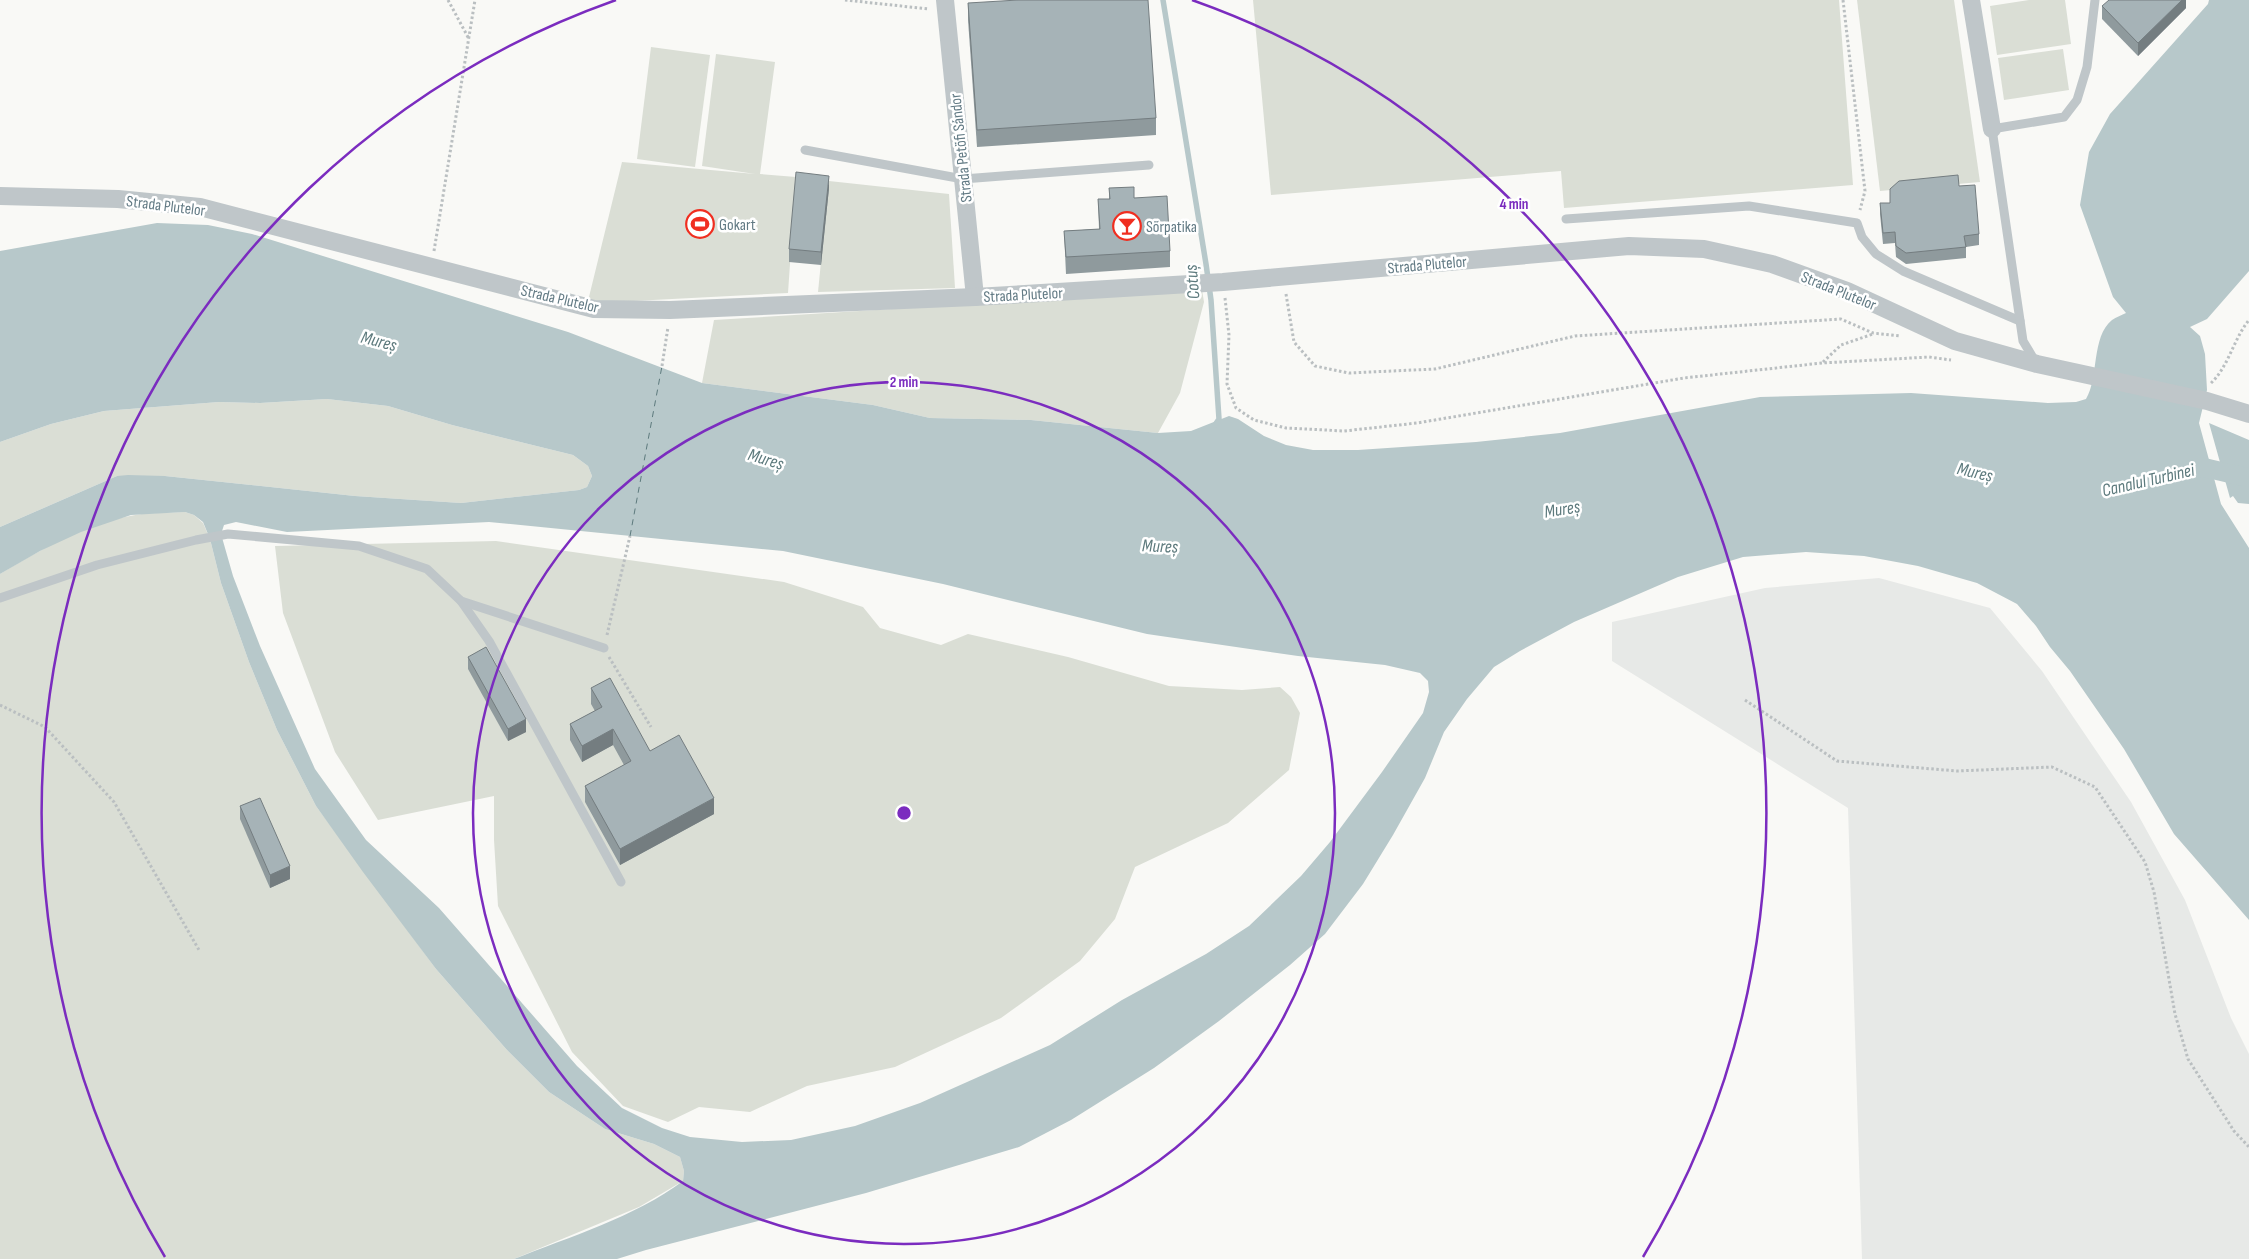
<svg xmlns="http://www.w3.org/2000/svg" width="2249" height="1259" font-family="'Sofia Sans Condensed',sans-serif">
	<rect width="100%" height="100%" fill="#f9f9f6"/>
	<polygon fill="#e7e9e7" points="1879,578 1990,608 2042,671 2131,802 2185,900 2231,1018 2249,1054 2249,1259 1862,1259 1848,808 1612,661 1612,622 1765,588"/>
	<g fill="#daded5">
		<polygon points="1253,0 1839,0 1853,185 1564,208 1561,171 1271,195"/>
		<polygon points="1857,0 1954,0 1980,182 1880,191"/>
		<polygon points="2029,0 2065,0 2071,44 1997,55 1990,6"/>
		<polygon points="651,47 710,55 695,167 637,159"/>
		<polygon points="2063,49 2069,90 2004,100 1998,58"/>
		<polygon points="716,54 775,62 760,174 796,177 788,293 595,303 588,301 622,162 755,174 702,166"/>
		<polygon points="829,181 949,194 955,288 818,292"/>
		<polygon points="1202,290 1204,302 1180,393 1158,433 1031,420 930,418 873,405 702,383 714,320"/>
		<polygon points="327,399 388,406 452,425 573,455 588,466 592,476 587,487 579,490 461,503 355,496 165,476 117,476 0,527 0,442 51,424 104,411 219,402 260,403"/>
		<path d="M 185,512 L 194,515 L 203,523 L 210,539 L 221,583 L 249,662 L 277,730 L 316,806 L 436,969 L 507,1050 L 549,1092 L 605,1129 L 654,1144 L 680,1157 L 684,1171 L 683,1181 L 639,1207 L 514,1259 L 0,1259 L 0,574 C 40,550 84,525 130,516 C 148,512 167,513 185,512 Z"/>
		<polygon points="496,541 784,582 863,607 880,628 941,645 968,634 1068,657 1169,686 1242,690 1280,687 1291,697 1300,713 1289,770 1228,823 1135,867 1115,919 1080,961 1001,1018 895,1067 807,1086 750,1112 699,1107 668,1122 623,1106 572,1052 498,906 494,840 494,796 378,820 335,752 283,613 275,546"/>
	</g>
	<g fill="#b7c8ca" fill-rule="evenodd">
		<path d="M 2209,0 L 2249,0 L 2249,271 L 2207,319 L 2190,327 L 2200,336 L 2205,354 L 2207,390 L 2199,423 L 2221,504 L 2249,548 L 2249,920 L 2174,834 L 2124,749 L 2070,671 L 2050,647 L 2036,626 L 2017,604 L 1977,583 L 1918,566 L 1864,556 L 1806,552 L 1743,557 L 1678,577 L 1574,622 L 1520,651 L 1494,667 L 1467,699 L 1444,732 L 1425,778 L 1393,835 L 1363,884 L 1325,934 L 1290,965 L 1219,1021 L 1154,1068 L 1071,1120 L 1019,1147 L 866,1193 L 646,1250 L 617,1259 L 514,1259 C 569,1237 635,1217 683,1181 L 684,1171 L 680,1157 L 654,1144 L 605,1129 L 549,1092 L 507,1050 L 436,969 L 363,872 L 316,806 L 277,730 L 249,662 L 221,583 L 210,539 L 203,522 L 194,515 L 185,512 L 131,515 L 81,532 L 40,551 L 0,574 L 0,527 L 117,476 L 128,475 L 165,476 L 355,496 L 461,503 L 579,490 L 587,487 L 592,476 L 588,466 L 573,455 L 452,425 L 388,406 L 327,399 L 260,403 L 219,402 L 104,411 L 51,424 L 0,442 L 0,251 L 157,223 L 208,225 L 252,234 L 568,332 L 702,383 L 873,405 L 930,418 L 1031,420 L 1158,433 L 1191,431 L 1229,416 L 1238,419 L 1264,436 L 1286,445 L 1313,450 L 1358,450 L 1476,442 L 1560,433 L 1760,397 L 1911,393 L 2048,403 L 2076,402 L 2086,399 C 2099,378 2091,337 2112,320 C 2116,317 2122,315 2126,313 L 2113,297 L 2080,205 L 2089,152 L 2110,114 L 2208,4 ZM 236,522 L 287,532 L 489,522 L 783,551 L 943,584 L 1147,634 L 1298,656 L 1385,665 L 1420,673 L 1428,681 L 1429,692 L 1423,713 L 1382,772 L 1330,842 L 1301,876 L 1249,926 L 1206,954 L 1122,1000 L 1050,1045 L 920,1103 L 855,1126 L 791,1140 L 742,1142 L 690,1137 L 662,1128 L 622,1108 L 577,1066 L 439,908 L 366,840 L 315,769 L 260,646 L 233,576 L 221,534 L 224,525 Z"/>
		<polygon points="2209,423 2249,440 2249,504 2238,503 2233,496 2230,498"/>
	</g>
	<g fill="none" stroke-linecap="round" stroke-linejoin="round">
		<polyline stroke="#b7c8ca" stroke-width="5.5" points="1163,0 1206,264 1211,300 1219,419 1215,425"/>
		<polyline stroke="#b7c8ca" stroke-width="19" points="2187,471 2202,467 2249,478"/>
		<polyline stroke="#5d7a7d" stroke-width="1" stroke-dasharray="6 5" stroke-linecap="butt" points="630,536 662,366"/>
		<g stroke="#babfc1" stroke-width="3" stroke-dasharray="2.5 2.5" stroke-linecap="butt">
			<polyline points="448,0 469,39"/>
			<polyline points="845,0 929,9"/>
			<polyline points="1843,0 1865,191 1860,210"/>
			<polyline points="434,251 475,0"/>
			<polyline points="1286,294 1294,342 1315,366 1349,373 1435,369 1575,336 1841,319 1873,333 1900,336"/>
			<polyline points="1225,298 1229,335 1227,384 1236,408 1254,420 1286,428 1344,431 1417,423 1684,378 1822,363 1929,357 1951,360"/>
			<polyline points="1823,362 1841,345 1873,334"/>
			<polyline points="662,366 668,327"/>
			<path d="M 2211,383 C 2229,366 2233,340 2249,320"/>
			<polyline points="607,635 630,536"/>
			<polyline points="609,657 651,727"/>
			<polyline points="1745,700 1837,761 1957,771 2052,767 2095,787 2145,862 2154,892 2175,1014 2188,1059 2234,1131 2249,1147"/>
			<polyline points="0,705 45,727 114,802 199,950"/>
		</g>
		<g stroke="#bfc6c9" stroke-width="9">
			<polyline points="805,150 963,179 1149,165"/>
			<polyline points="1566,219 1749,206 1857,223 1862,237 1876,254 1903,271 2020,321"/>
			<polyline points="2035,361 2023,341 1992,129 2064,117 2077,100 2087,67 2095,0"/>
			<polyline points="0,598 97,565 196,540 228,534 359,546 427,569 461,601 489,641 621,882"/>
			<polyline points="461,601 604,648"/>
		</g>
		<g stroke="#bfc6c9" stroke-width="18">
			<polyline points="945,0 975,297"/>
			<polyline points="1971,0 1992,129"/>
			<polyline points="0,196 118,199 200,207 594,309 670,310 975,297 1223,282 1629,246 1704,249 1772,264 1847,291 1955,341 2037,364 2207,401 2249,414"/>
		</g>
	</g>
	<g fill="#8f9a9d">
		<polygon points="2186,0 2186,8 2138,56 2102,19 2102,6"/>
		<polygon points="968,3 1156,118 1156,135 977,147 968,20"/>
		<polygon points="1959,186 1979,234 1979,245 1966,247 1966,258 1906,264 1896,257 1895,243 1883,244 1880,214 1880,203 1890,203 1890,189"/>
		<polygon points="829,188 821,265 789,262 789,249"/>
		<polygon points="1109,188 1134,198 1170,251 1170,267 1066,274 1064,231 1099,229 1098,199 1109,199"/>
		<polygon points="468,657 526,732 508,741 468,669"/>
		<polygon points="591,688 650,751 714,814 620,865 585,802 585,786 624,765 613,745 582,762 570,740 570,724 595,711 591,704"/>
		<polygon points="240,806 290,879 270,888 240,819"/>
	</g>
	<g fill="#747d80">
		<polygon points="2182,0 2186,0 2186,8 2138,56 2138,43"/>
		<polygon points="829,176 829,188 821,265 821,252"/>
		<polygon points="526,719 526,732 508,741 508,729"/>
		<polygon points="613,729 613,745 582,762 582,746"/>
		<polygon points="714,798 714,814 620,865 620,849"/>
		<polygon points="290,866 290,879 270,888 270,875"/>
	</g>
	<g fill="#a6b3b7" stroke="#747d80">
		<polygon points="1018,0 1148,0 1156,118 977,130 968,3"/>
		<polygon points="2109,0 2182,0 2138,43 2102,6"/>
		<polygon points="796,172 829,176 821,252 789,249"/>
		<polygon points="1958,175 1959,186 1975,185 1979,234 1964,236 1966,247 1906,253 1896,246 1895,232 1883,233 1880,203 1890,203 1890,189 1899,181"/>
		<polygon points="1134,187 1134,198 1167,196 1170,251 1066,257 1064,231 1100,229 1098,199 1110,199 1109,188"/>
		<polygon points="486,647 526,719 508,729 468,657"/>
		<polygon points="610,678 650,751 679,735 714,798 620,849 585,786 631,761 613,729 582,746 570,724 602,707 591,688"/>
		<polygon points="260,798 290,866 270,875 240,806"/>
	</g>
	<g fill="none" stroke="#7b2cbf" stroke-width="2.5">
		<circle cx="904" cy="813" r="431"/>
		<path d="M165 1257A862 862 0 0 1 616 0M1192 0A862 862 0 0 1 1643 1257"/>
	</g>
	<defs>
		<symbol id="stadium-ring" viewBox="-11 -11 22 22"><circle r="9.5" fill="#fff" stroke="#f02e20" stroke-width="1.5"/><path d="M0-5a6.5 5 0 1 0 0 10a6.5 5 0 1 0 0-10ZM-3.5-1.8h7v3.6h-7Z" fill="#f02e20"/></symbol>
		<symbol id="bar-ring" viewBox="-11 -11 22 22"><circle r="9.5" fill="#fff" stroke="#f02e20" stroke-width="1.5"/><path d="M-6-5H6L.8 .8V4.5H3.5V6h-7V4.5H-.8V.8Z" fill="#f02e20"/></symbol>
	</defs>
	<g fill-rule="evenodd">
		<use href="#stadium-ring" x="684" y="208" width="32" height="32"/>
		<use href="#bar-ring" x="1111" y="210" width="32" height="32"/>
	</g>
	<g text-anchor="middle" stroke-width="5" stroke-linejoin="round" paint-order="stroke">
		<g font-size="16" fill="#627a84" stroke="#fff">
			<text transform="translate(960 148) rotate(-96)" y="6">Strada Petöfi Sándor</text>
			<text transform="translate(166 205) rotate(7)" y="6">Strada Plutelor</text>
			<text transform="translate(1427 264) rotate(-5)" y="6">Strada Plutelor</text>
			<text transform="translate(1839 290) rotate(22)" y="6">Strada Plutelor</text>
			<text transform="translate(1023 294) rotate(-3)" y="6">Strada Plutelor</text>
			<text transform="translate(560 298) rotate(13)" y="6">Strada Plutelor</text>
		</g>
		<g font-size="16" fill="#627a84" stroke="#fff" text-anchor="start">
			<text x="719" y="230">Gokart</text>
			<text x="1146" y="232">Sörpatika</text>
		</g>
		<g font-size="18" font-style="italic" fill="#5d7a7d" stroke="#fff">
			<text transform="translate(1192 282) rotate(-95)" y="6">Cotuș</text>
			<text transform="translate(379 341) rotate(15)" y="6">Mureș</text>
			<text transform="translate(766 459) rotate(17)" y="6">Mureș</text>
			<text transform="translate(1975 472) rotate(13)" y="6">Mureș</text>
			<text transform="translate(2148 480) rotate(-13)" y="6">Canalul Turbinei</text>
			<text transform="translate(1562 509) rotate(-9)" y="6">Mureș</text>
			<text transform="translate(1160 546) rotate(2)" y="6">Mureș</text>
		</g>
	</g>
	<circle cx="904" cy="813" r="8" fill="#7b2cbf" stroke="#fff" stroke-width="2.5"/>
	<g font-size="15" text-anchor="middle" font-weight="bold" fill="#7b2cbf" stroke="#fff" stroke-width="5" stroke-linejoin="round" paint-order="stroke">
		<text x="1514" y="209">4 min</text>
		<text x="904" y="387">2 min</text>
	</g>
</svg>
